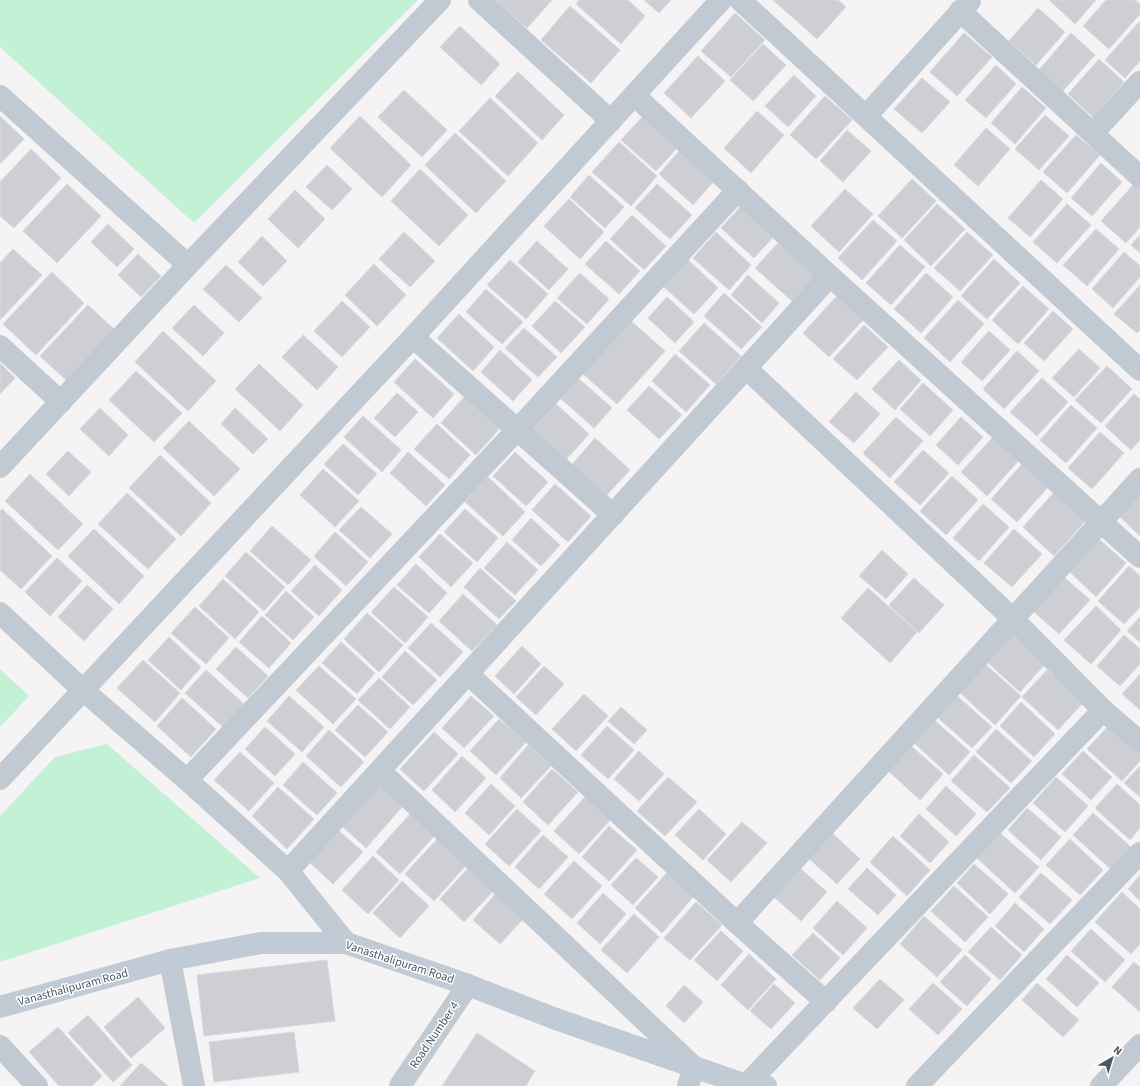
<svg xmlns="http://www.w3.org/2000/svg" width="1140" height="1086" font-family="'Source Sans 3',sans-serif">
	<rect width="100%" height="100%" fill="#f5f3f3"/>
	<g fill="#c3f1d5">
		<polygon points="0,0 418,0 194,223 0,47"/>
		<polygon points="0,669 29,696 0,727"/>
		<polygon points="107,744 260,878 0,962 0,816 55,757"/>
	</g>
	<g fill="#cdcfd5" stroke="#d7d9de">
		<polygon points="495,0 552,0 527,28"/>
		<polygon points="579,0 628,0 645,16 621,44 576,4"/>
		<polygon points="644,0 671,0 659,13"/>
		<polygon points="773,0 838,0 846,7 817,39"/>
		<polygon points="1049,0 1096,0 1075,24"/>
		<polygon points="1106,0 1135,0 1140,4 1140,14 1109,49 1083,26"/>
		<polygon points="570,6 620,50 591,83 541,40"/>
		<polygon points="1038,8 1065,32 1036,65 1009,41"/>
		<polygon points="735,13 765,40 731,77 701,51"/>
		<polygon points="1140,21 1140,61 1125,78 1105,60"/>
		<polygon points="460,26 500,64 481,85 440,47"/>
		<polygon points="964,33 992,57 957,96 930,72"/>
		<polygon points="1071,33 1095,55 1062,92 1038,71"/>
		<polygon points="763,44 786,65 753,101 730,80"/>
		<polygon points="698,56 725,81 691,118 664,93"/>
		<polygon points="1099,59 1124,82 1093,117 1068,94"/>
		<polygon points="996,65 1016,84 986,118 965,100"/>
		<polygon points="518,72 564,115 542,140 495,96"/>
		<polygon points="794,75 816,96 788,127 765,106"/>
		<polygon points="922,78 950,102 922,133 894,109"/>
		<polygon points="1022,87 1046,108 1015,144 991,123"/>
		<polygon points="404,90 447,130 422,157 378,117"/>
		<polygon points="825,96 852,120 816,159 790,135"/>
		<polygon points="490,98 538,143 508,176 459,131"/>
		<polygon points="757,111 784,135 751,173 724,148"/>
		<polygon points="645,114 679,146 656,171 621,140"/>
		<polygon points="1045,115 1069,136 1039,170 1015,149"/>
		<polygon points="0,116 24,139 0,164"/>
		<polygon points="360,116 411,165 382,197 330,148"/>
		<polygon points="986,128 1010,149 978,186 954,165"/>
		<polygon points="847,130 871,151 843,182 820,161"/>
		<polygon points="455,133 506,181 476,213 425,165"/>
		<polygon points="1076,135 1100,155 1067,193 1043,172"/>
		<polygon points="619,142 657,176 631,206 592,172"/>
		<polygon points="31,149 61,178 14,228 0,216 0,182"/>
		<polygon points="681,149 715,180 693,205 659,174"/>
		<polygon points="1101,163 1122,182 1092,216 1071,198"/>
		<polygon points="327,165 352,189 332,210 306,187"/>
		<polygon points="420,169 468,215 439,246 391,201"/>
		<polygon points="589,175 624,207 605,228 570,197"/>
		<polygon points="912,179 936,201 902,238 878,216"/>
		<polygon points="1041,180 1063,199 1030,237 1008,218"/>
		<polygon points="67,184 101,216 57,263 23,231"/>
		<polygon points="657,184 692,215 670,239 635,208"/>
		<polygon points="1134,184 1140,189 1140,227 1126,243 1101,221"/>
		<polygon points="845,189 873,214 839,252 811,226"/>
		<polygon points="295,190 325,219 298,248 268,219"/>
		<polygon points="569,199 604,232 580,259 544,226"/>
		<polygon points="937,204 965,229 931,266 904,240"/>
		<polygon points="1067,204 1091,225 1057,263 1033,242"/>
		<polygon points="742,205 776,234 754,258 721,228"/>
		<polygon points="632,215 666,246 644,270 610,239"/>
		<polygon points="873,220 897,241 862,280 838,258"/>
		<polygon points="108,224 134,249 117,267 91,242"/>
		<polygon points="1096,229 1119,249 1087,286 1063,265"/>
		<polygon points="404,232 435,261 410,287 379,259"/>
		<polygon points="716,232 751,265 729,290 693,258"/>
		<polygon points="967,232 993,255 960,291 934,268"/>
		<polygon points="1140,235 1140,253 1131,245"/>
		<polygon points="262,236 287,261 263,286 238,262"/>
		<polygon points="537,241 568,269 549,290 518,262"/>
		<polygon points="606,241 640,271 619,294 585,264"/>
		<polygon points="779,242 817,275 793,302 755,268"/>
		<polygon points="900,245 925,267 891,305 866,283"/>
		<polygon points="13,249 42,275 0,320 0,263"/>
		<polygon points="1124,252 1140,266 1140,277 1113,308 1092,289"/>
		<polygon points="138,254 161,276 141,297 118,275"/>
		<polygon points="687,259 718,288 694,314 663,286"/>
		<polygon points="994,259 1020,283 987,319 961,296"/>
		<polygon points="510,260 548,294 526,319 487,285"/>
		<polygon points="374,264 406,295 377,326 345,295"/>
		<polygon points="226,265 262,298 239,322 203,289"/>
		<polygon points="52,272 84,303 36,355 3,324"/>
		<polygon points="580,273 609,299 587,324 557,298"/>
		<polygon points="926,273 953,297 921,333 894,309"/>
		<polygon points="748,275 779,303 762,323 731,295"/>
		<polygon points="1140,285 1140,330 1137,333 1114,314"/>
		<polygon points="1023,286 1049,309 1018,344 992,320"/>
		<polygon points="486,289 523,322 502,344 466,312"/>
		<polygon points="724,293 762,327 741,349 704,316"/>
		<polygon points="837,296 863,320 829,357 803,333"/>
		<polygon points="667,297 694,322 675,343 648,318"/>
		<polygon points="958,300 984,324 950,362 924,338"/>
		<polygon points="342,301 370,327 342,357 314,331"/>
		<polygon points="555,301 585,327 561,353 532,326"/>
		<polygon points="88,305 115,330 67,381 40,356"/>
		<polygon points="194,305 224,333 203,356 172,328"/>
		<polygon points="1053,311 1073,329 1044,361 1024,343"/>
		<polygon points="459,314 494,347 473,371 437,338"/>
		<polygon points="630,320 665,351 617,404 582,373"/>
		<polygon points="704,323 741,356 716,384 679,351"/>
		<polygon points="864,325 888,347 857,380 833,359"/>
		<polygon points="524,328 557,357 538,377 505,348"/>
		<polygon points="163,331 216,381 188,411 135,362"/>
		<polygon points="989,331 1010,350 982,381 961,362"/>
		<polygon points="303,335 338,367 317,390 282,357"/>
		<polygon points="1079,349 1100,368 1074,397 1052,378"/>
		<polygon points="500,350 532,380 513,401 481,372"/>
		<polygon points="1017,351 1039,371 1004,409 983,389"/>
		<polygon points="675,354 710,385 686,412 652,381"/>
		<polygon points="415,359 454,394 433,418 394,382"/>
		<polygon points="899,360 921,380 895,410 872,389"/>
		<polygon points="0,363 15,378 0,394"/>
		<polygon points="259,364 303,405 280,431 235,389"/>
		<polygon points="1107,366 1132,389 1101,423 1075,400"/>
		<polygon points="136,371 182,413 154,442 109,400"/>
		<polygon points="578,378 612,408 594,428 560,398"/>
		<polygon points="1042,378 1068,402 1037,436 1010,412"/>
		<polygon points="923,383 953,410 930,436 900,409"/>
		<polygon points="649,386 682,415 659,439 627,410"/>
		<polygon points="856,392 880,414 854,443 829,422"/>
		<polygon points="397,393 418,412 395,437 374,418"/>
		<polygon points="1134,394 1140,399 1140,440 1131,450 1105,426"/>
		<polygon points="466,395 501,427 476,455 441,423"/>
		<polygon points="556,404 589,434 565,461 531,431"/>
		<polygon points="1071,405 1097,428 1066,463 1040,440"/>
		<polygon points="100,408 128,435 109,456 80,429"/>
		<polygon points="235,408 268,439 253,454 221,424"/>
		<polygon points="363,416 401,450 382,472 344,437"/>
		<polygon points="896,417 923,441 890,478 863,453"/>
		<polygon points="961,417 983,437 958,465 936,445"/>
		<polygon points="189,421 240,469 214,496 163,448"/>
		<polygon points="437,424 470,455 449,479 414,449"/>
		<polygon points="1100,432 1124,453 1092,489 1068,468"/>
		<polygon points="995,435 1021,458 987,496 961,472"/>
		<polygon points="595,438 630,470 603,499 569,468"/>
		<polygon points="343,444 377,474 358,495 324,464"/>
		<polygon points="923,450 949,473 920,505 894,482"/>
		<polygon points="68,451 91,472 69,496 46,474"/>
		<polygon points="408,452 445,485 426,506 390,473"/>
		<polygon points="515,452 548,482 526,506 493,476"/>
		<polygon points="160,455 211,503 181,536 129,488"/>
		<polygon points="1022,464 1048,487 1017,522 991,499"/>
		<polygon points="323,469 359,501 335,527 300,495"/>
		<polygon points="30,474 83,524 58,550 5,501"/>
		<polygon points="952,476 978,500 946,535 920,511"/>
		<polygon points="488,477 525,512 503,536 465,502"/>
		<polygon points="555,484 591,516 568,542 532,510"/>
		<polygon points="1057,489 1089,517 1054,556 1023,527"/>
		<polygon points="1140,491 1140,536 1118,515"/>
		<polygon points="127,493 176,539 148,569 98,524"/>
		<polygon points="983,504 1009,527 979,561 953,538"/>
		<polygon points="361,507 392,534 370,558 339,530"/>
		<polygon points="2,509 52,556 21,589 0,570 0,511"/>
		<polygon points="465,509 498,538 477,562 444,532"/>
		<polygon points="531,518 560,545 541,566 512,540"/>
		<polygon points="272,526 311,560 288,585 250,551"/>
		<polygon points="94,529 144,576 119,604 68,556"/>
		<polygon points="1014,529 1042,554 1012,587 984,563"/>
		<polygon points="335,532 368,562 346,586 314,556"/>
		<polygon points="440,534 473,563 451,587 419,557"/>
		<polygon points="1099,539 1126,563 1096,597 1070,572"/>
		<polygon points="507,542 538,570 515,595 484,568"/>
		<polygon points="882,550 908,574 886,599 859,576"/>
		<polygon points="246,552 285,587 264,611 225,576"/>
		<polygon points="57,558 82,581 50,616 25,592"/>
		<polygon points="416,564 447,593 429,613 397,585"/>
		<polygon points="315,565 342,590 319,616 291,591"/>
		<polygon points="1129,566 1140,576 1140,607 1124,624 1098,601"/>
		<polygon points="480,568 516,601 499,619 464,587"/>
		<polygon points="1064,577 1090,600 1059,634 1033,611"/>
		<polygon points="914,578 944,605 919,633 889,605"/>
		<polygon points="223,579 259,612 235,639 199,606"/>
		<polygon points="87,585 113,609 84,641 58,617"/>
		<polygon points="394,587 428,617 405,643 371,612"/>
		<polygon points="868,588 917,632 890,663 841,618"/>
		<polygon points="286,591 314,617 293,640 265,615"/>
		<polygon points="463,594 497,625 472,651 439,621"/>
		<polygon points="1096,606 1121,630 1091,664 1064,640"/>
		<polygon points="195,607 229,638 206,664 171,633"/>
		<polygon points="367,613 403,645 379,672 344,639"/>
		<polygon points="262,616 291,643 269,668 239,642"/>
		<polygon points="1140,617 1140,642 1127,631"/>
		<polygon points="431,623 463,652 440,677 408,648"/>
		<polygon points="1008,631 1045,664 1020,692 984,659"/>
		<polygon points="1124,635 1140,649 1140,664 1120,686 1097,666"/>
		<polygon points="169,637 201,667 181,690 148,660"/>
		<polygon points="341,642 375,673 357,694 322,663"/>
		<polygon points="522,646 541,664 514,694 495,676"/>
		<polygon points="236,647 268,676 248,698 216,669"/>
		<polygon points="405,651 437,680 413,705 382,677"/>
		<polygon points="143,660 180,693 155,722 117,688"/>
		<polygon points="984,663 1021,696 995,725 958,691"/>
		<polygon points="319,666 356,699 333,724 296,690"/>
		<polygon points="544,666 564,684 536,715 516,697"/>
		<polygon points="206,670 244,704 223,727 185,693"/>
		<polygon points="1047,670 1083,703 1058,730 1022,697"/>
		<polygon points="1140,674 1140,710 1122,694"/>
		<polygon points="379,678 410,707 390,729 358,700"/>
		<polygon points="584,694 608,716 576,751 552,729"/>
		<polygon points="955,694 992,727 972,748 936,716"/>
		<polygon points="289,696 324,727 302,752 267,721"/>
		<polygon points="471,696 494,716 464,748 442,728"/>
		<polygon points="182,698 216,729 191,757 157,726"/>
		<polygon points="1021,702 1055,734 1034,757 1000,726"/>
		<polygon points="358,705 388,732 365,757 335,730"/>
		<polygon points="621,707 647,730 634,744 608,721"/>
		<polygon points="499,719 526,742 496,775 470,751"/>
		<polygon points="933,719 970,752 949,775 912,741"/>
		<polygon points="1111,723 1140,749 1140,761 1122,781 1087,749"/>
		<polygon points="607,726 634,750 608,779 581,755"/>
		<polygon points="265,727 295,754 275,776 245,749"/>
		<polygon points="996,729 1032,761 1011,783 976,752"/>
		<polygon points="329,730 364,762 341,787 306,756"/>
		<polygon points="434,732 458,754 424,791 400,769"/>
		<polygon points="908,743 943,774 920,800 885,768"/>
		<polygon points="528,745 551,766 521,798 500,778"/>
		<polygon points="639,751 664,774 639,801 614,779"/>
		<polygon points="1083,751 1112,777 1091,800 1062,774"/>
		<polygon points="240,752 274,783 249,811 214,780"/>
		<polygon points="974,755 1010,788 987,812 951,781"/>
		<polygon points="462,756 486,778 455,812 432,790"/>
		<polygon points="303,762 337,793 317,815 283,785"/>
		<polygon points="1140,766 1140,797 1124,783"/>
		<polygon points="552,769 578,792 548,825 523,802"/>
		<polygon points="668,777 697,802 665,836 637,811"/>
		<polygon points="1056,777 1088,806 1065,832 1033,803"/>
		<polygon points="491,784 515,806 489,835 465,813"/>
		<polygon points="1117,784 1140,805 1140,828 1130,840 1095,808"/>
		<polygon points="379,785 403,806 366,848 342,826"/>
		<polygon points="946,786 976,814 956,836 926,809"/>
		<polygon points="278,787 314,819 287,849 252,816"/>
		<polygon points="586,796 611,819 579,854 554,831"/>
		<polygon points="1027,808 1061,837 1041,860 1008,830"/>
		<polygon points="517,809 541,831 509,866 485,844"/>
		<polygon points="699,809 726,834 703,860 675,835"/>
		<polygon points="1093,813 1133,849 1113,871 1073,835"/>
		<polygon points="410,814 434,836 400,874 376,852"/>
		<polygon points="919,814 949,842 930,863 900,836"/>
		<polygon points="742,822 767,843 731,882 707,860"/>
		<polygon points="609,826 637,850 609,881 582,857"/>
		<polygon points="337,829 363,852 333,884 308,861"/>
		<polygon points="828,829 860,859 837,884 805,855"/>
		<polygon points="1000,833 1039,867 1015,893 977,858"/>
		<polygon points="543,835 568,857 539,889 515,867"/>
		<polygon points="440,836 469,862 434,901 405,874"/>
		<polygon points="893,836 930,870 907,896 870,862"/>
		<polygon points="1070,839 1103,870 1080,895 1046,865"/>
		<polygon points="373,856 399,880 368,914 342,890"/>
		<polygon points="636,858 658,877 633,905 611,885"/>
		<polygon points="574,861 602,886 572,919 544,894"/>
		<polygon points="974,864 1008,894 990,914 957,883"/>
		<polygon points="471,865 496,888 464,922 440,899"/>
		<polygon points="800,868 827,892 801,921 774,897"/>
		<polygon points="867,868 896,895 878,915 848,889"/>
		<polygon points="667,873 694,896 662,933 635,908"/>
		<polygon points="1041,873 1072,900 1050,924 1019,897"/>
		<polygon points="1140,875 1140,901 1128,889"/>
		<polygon points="402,881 429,906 400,938 373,913"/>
		<polygon points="954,886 988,917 965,942 931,911"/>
		<polygon points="497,892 525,917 500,944 473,920"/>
		<polygon points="1122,892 1140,909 1140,944 1131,954 1095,922"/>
		<polygon points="603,893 626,914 600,944 577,923"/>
		<polygon points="837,901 867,928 843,955 813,928"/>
		<polygon points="696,902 722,925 690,960 664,938"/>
		<polygon points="1015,903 1044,929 1024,952 995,926"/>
		<polygon points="634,914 659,937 627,973 601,950"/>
		<polygon points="924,916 962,950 937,977 900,944"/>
		<polygon points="991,927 1022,955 1000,980 968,952"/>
		<polygon points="1091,929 1125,960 1105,982 1071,951"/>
		<polygon points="721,931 743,951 717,981 694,960"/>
		<polygon points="813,933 840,958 820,980 792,955"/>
		<polygon points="749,954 776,979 748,1010 721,985"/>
		<polygon points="965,955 991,979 967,1006 940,982"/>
		<polygon points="1067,955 1099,983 1077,1007 1046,979"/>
		<polygon points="327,960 335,1021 204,1036 197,975"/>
		<polygon points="1134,962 1140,967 1140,1012 1112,987"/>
		<polygon points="880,979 904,1000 877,1029 853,1008"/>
		<polygon points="933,983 962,1009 938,1035 909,1009"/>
		<polygon points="1037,983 1079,1020 1063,1037 1022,1000"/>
		<polygon points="774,984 795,1003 771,1029 750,1011"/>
		<polygon points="684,985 703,1002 684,1023 666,1006"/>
		<polygon points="138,997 165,1028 131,1058 104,1027"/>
		<polygon points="88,1015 132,1065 113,1082 68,1033"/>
		<polygon points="58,1027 102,1076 92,1086 59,1086 29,1052"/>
		<polygon points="294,1032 299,1072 214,1082 209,1042"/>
		<polygon points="477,1033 535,1071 526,1086 442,1086"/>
		<polygon points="141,1063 168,1086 120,1086"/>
	</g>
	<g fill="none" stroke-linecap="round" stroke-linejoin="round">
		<g stroke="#c1cad2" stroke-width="22">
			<polyline points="479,0 611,121"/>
			<polyline points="740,0 1140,370"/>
			<polyline points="960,11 1140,177"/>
			<polyline points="634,95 830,276 1140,557"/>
			<polyline points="0,96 188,265"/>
			<polyline points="866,116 970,1"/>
			<polyline points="1093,133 1140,82"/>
			<polyline points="413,337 613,515"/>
			<polyline points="0,346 61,402"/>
			<polyline points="747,369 1013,619 1103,710 1140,742"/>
			<polyline points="0,467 188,265 440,0"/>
			<polyline points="0,613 83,690 187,780 288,871 346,943"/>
			<polyline points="468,674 737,923 826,1002"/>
			<polyline points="380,771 694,1067 688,1086"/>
			<polyline points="0,779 413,337 721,0"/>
			<polyline points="187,780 517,430 738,190"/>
			<polyline points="288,871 830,276"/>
			<polyline points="737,923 1140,479"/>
			<polyline points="170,960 194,1086"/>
			<polyline points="0,1046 37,1086"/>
			<polyline points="746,1085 1103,710"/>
			<polyline points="400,1086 468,985"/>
			<polyline points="917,1086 1140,853"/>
			<polyline points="1101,1086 1140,1045"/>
		</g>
		<polyline stroke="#c1cbd6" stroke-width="22" points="0,1007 170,960 261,943 346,943 468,985 556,1019 746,1085 766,1086"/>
	</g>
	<g text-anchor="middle" stroke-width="3" stroke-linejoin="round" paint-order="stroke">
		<g font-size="12" fill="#4a5661" stroke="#fff">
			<text transform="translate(400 962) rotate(18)" y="4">Vanasthalipuram Road</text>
			<text transform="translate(73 987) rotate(-15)" y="4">Vanasthalipuram Road</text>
			<text transform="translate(434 1035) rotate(-56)" y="4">Road Number 4</text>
		</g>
	</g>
	<g transform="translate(1112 1058) rotate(38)" stroke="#ffffff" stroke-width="3" paint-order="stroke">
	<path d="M0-3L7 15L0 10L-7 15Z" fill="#4a5661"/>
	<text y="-6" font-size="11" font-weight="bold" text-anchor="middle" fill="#4a5661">N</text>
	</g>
</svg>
